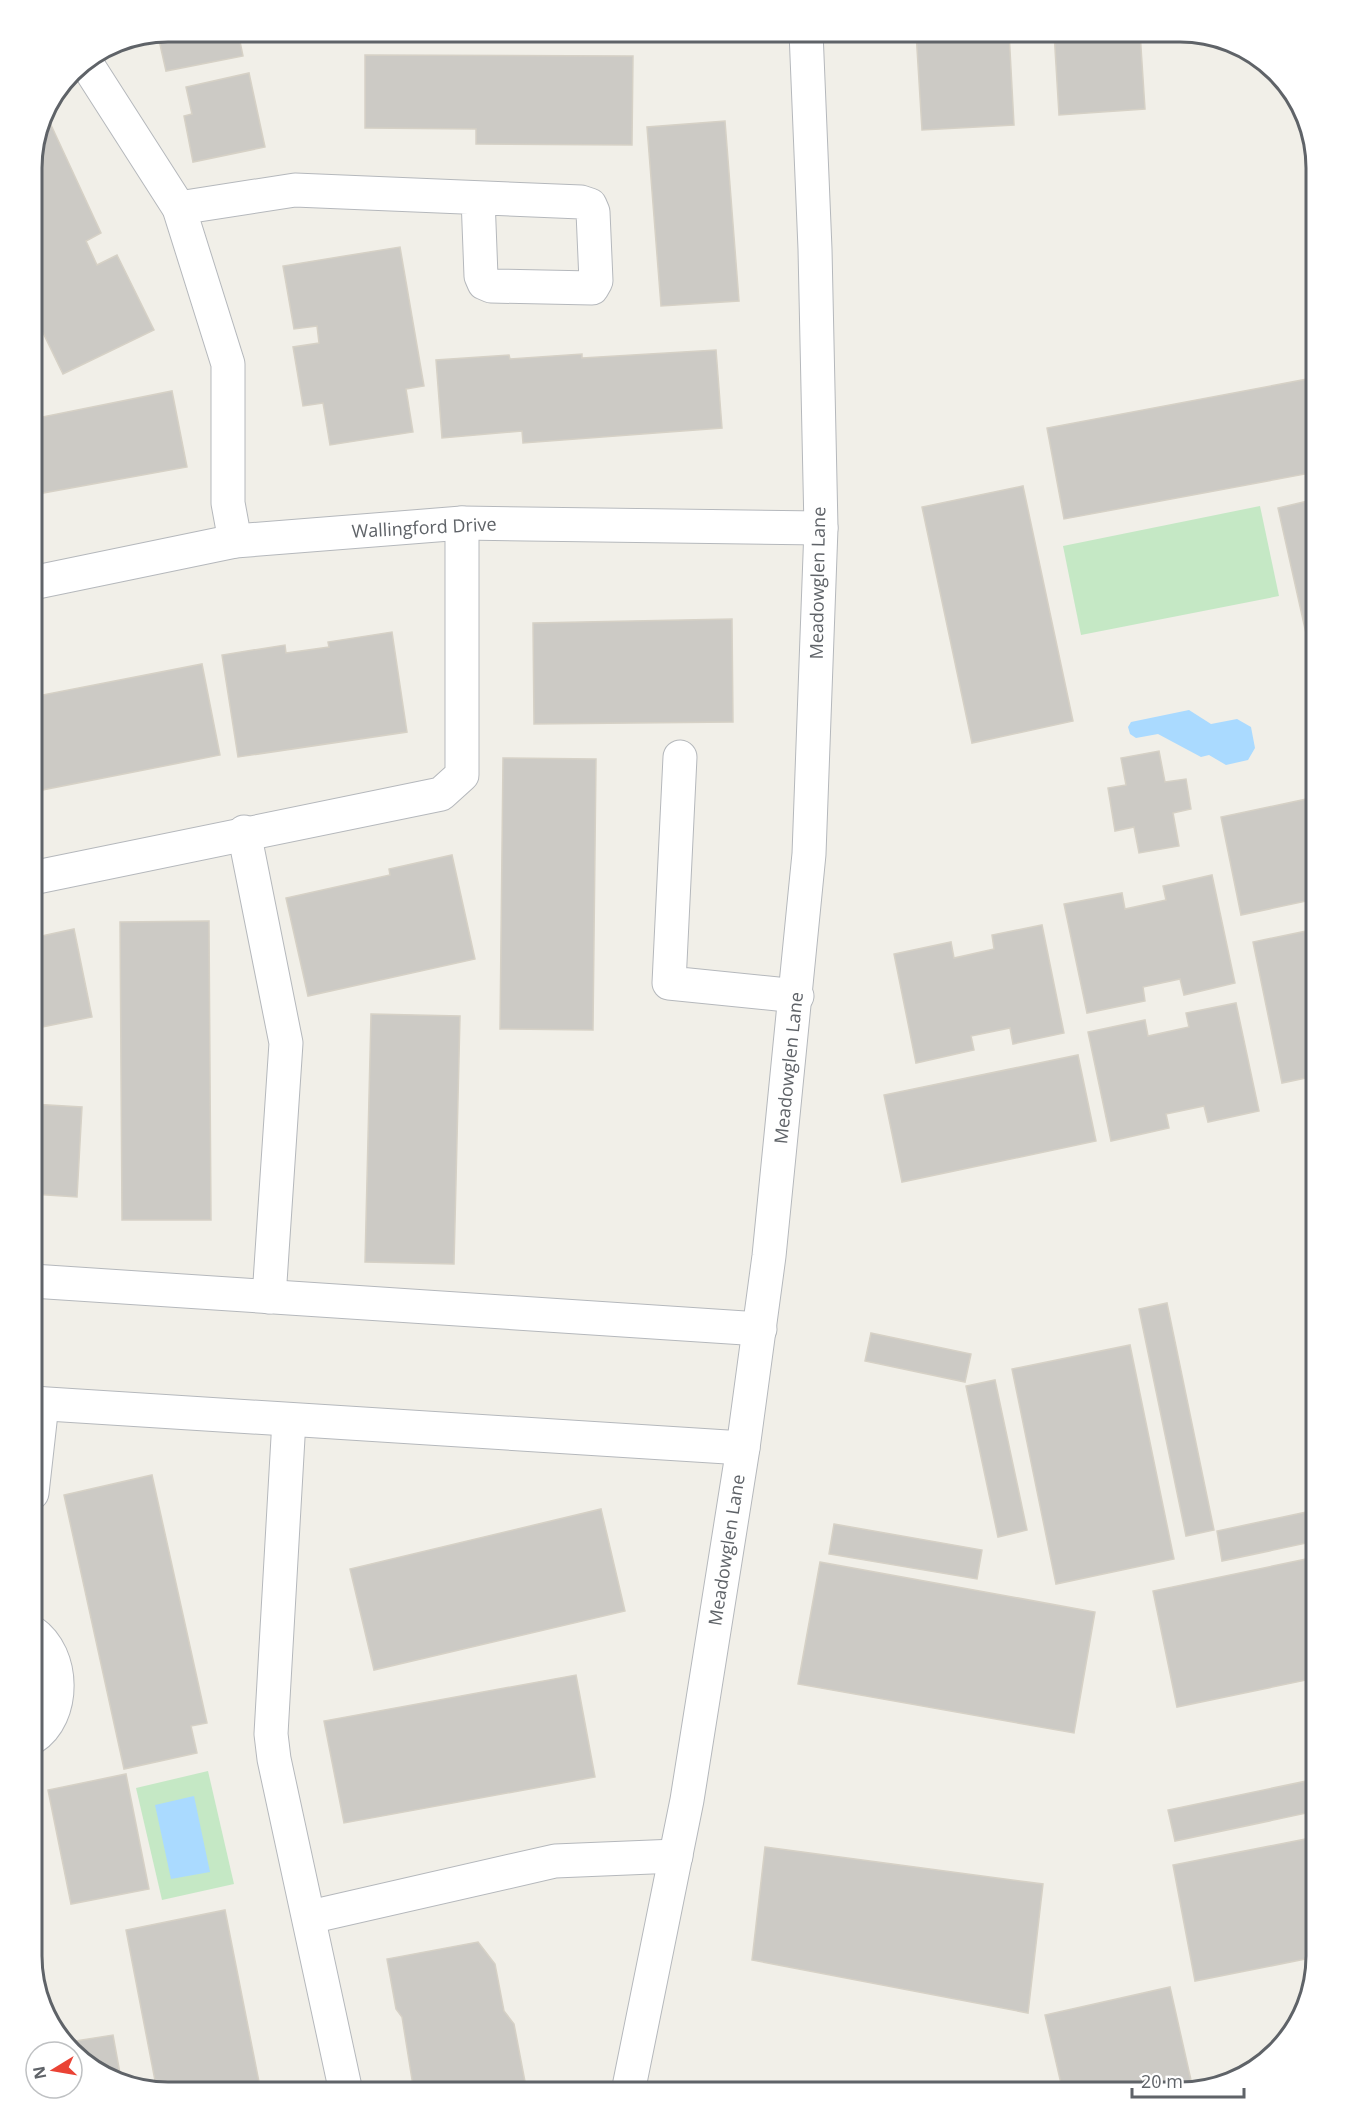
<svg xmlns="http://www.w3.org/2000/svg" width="1348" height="2124" font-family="'Open Sans',sans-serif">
	<rect width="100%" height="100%" fill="#f1efe8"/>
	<g fill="#c5e8c5">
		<polygon points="1260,506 1279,596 1081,635 1063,546"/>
		<polygon points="208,1771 234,1884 162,1900 136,1788"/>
	</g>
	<g fill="#aadaff">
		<polygon points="1189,710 1211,724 1237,719 1251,727 1255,748 1248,760 1226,765 1209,755 1201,757 1158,734 1136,738 1130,734 1128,727 1131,722"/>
		<polygon points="194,1796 210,1872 171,1879 155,1805"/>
	</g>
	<g fill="#cccac5" stroke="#d6d1c6" stroke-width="1.5">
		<polygon points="170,32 238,32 243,56 166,71 159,40 171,38"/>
		<polygon points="916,32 1009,32 1014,125 922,130"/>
		<polygon points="1054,32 1140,32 1145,109 1059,115"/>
		<polygon points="365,55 633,56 632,145 476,144 476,129 365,128"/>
		<polygon points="249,73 265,147 193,162 184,116 192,114 186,87"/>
		<polygon points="45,112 101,233 86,241 97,265 117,255 154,330 63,374 32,310 32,160"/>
		<polygon points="725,121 739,301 661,306 647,127"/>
		<polygon points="400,247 424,386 406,389 413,432 330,445 323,403 303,406 293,347 319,343 317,326 294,329 283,266"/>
		<polygon points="716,350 722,428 523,443 522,431 442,438 436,360 509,355 510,359 582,354 582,358"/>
		<polygon points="1313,378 1316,396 1316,472 1064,519 1047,428"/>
		<polygon points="172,391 187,467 32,495 32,419"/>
		<polygon points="1023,486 1073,721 972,743 922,507"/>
		<polygon points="1316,499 1316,678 1278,508"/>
		<polygon points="732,619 733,722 534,724 533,623"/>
		<polygon points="392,632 407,732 238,757 222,655 285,645 286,653 329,647 328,642"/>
		<polygon points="202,664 220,755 32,792 32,697"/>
		<polygon points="1159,751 1165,782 1186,779 1191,809 1173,813 1179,846 1139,853 1134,827 1115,831 1108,788 1126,785 1121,758"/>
		<polygon points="503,758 596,759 593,1030 500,1029"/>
		<polygon points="1316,797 1316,899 1241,915 1221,817"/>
		<polygon points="452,855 475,959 308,996 286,898 390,875 389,869"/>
		<polygon points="1212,875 1235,983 1184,995 1180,979 1143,987 1145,1001 1087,1013 1064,904 1122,893 1125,909 1166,900 1163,886"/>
		<polygon points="209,921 211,1220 122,1220 120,922"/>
		<polygon points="1042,925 1064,1033 1013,1044 1010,1028 971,1036 974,1050 916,1063 894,954 951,942 954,958 994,949 992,935"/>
		<polygon points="74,929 92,1017 32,1029 32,938"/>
		<polygon points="1316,929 1316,1076 1282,1083 1253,942"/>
		<polygon points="1236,1003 1259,1111 1208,1122 1204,1106 1166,1114 1169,1128 1111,1141 1088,1032 1145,1020 1148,1036 1189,1027 1186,1013"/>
		<polygon points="371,1014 460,1016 454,1264 365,1262"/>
		<polygon points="1078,1055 1096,1141 902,1182 884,1095"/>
		<polygon points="32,1104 82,1107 77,1197 32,1194"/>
		<polygon points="1167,1303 1214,1530 1186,1536 1139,1309"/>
		<polygon points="871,1333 971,1354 965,1382 865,1361"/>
		<polygon points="1130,1345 1174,1559 1056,1584 1012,1369"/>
		<polygon points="995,1380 1027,1530 998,1537 966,1386"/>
		<polygon points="152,1475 207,1723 191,1726 197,1753 124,1769 64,1495"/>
		<polygon points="601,1509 625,1611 374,1670 350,1569"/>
		<polygon points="1316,1510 1316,1541 1222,1561 1217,1531"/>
		<polygon points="834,1524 982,1550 977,1579 829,1554"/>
		<polygon points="1316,1557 1316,1678 1177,1707 1153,1591"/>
		<polygon points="820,1562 1095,1612 1074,1733 798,1684"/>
		<polygon points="576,1675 595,1777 344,1823 324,1721"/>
		<polygon points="126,1774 149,1889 71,1904 48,1790"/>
		<polygon points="1316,1779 1316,1811 1175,1841 1168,1810"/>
		<polygon points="1316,1837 1316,1957 1195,1981 1173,1865"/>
		<polygon points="765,1847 1043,1884 1028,2013 752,1960"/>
		<polygon points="225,1910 261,2092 157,2091 126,1930"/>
		<polygon points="478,1942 495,1964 504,2011 514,2024 527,2092 414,2092 402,2017 396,2009 387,1959"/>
		<polygon points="1170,1987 1193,2089 1180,2092 1063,2092 1045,2015"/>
		<polygon points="113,2035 121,2079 93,2070 69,2042"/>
	</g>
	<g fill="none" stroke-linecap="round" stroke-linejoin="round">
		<defs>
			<g id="minor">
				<polyline points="87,61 90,69 179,208 228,364 228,503 235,541"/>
				<polyline points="179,208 295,190 581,202 590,205 593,212 596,281 592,288 491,286 484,283 481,276 478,198"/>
				<polyline points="32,583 235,541 462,523 821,528"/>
				<polyline points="680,757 669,983 797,996"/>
				<polyline points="244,832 286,1043 269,1297"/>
				<polyline points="32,878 441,794 462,775 462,523"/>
				<polyline points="32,1281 760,1329"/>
				<polyline points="32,1403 743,1448"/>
				<polyline points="289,1420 271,1734 274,1759 346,2092"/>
				<polyline points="32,1493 42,1404"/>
				<path d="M 32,1738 C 66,1716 65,1655 32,1632"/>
				<polyline points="310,1917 555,1861 676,1856"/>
				<polyline points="628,2092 687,1800 743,1448 769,1256 809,854 821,528 815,249 806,32"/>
			</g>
		</defs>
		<use href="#minor" stroke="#b5b8bc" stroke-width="35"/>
		<use href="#minor" stroke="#fff" stroke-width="33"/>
	</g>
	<g text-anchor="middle" stroke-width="4.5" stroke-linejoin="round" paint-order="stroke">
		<g font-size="18" fill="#5f6368" stroke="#fff">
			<text transform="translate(424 528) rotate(-3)" y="6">Wallingford Drive</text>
			<text transform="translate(818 583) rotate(-89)" y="6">Meadowglen Lane</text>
			<text transform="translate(789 1068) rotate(-84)" y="6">Meadowglen Lane</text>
			<text transform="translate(727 1550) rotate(-81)" y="6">Meadowglen Lane</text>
		</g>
	</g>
	<path d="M0 0H1348V2124H0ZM168 42H1180A126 126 0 0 1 1306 168V1956A126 126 0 0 1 1180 2082H168A126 126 0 0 1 42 1956V168A126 126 0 0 1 168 42Z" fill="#fff" fill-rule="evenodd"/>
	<path fill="none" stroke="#5f6368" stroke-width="3" d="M168 42H1180A126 126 0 0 1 1306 168V1956A126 126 0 0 1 1180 2082H168A126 126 0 0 1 42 1956V168A126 126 0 0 1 168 42Z"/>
	<g transform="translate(54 2070) rotate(259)"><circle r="28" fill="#ffffff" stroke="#bfc1c3" stroke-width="1.5"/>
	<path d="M0-4.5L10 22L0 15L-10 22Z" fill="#ea4335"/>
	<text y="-9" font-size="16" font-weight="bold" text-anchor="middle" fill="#5f6368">N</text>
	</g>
	<path d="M1132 2088v9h112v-9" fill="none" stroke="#5f6368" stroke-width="3"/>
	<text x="1141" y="2088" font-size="18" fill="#5f6368" stroke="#ffffff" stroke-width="4.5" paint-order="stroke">20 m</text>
</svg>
